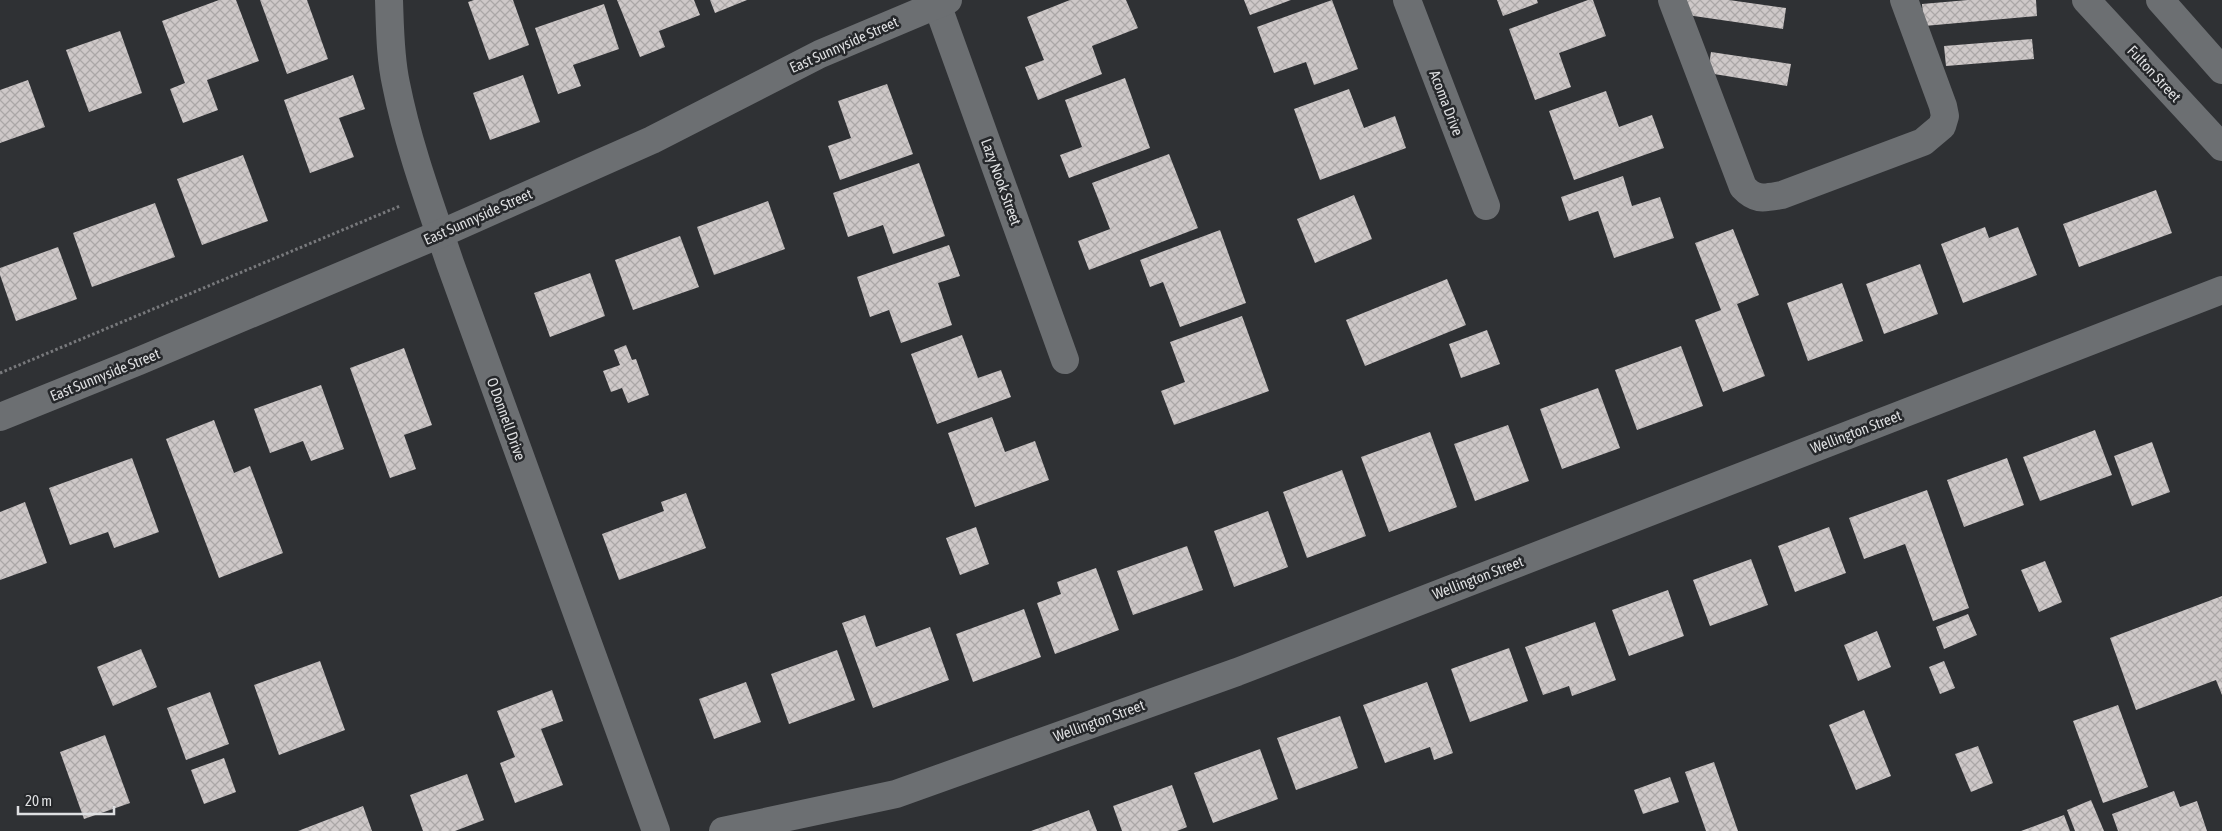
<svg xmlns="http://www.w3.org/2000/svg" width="2222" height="831" font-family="'Asap Condensed',sans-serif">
	<defs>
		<pattern id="building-cross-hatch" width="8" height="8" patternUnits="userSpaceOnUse" patternTransform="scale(1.25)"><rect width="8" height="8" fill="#cec8c8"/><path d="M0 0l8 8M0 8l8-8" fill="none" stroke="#aba7a7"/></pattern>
	</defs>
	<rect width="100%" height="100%" fill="#2f3134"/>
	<g fill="url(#building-cross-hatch)">
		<polygon points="219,0 236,0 259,61 207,80 218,110 183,123 170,89 185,83 162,21"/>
		<polygon points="260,0 307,0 328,59 287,74"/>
		<polygon points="474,0 513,0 529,45 489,60 468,2"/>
		<polygon points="617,0 694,0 700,15 659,31 665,47 640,57"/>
		<polygon points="710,0 747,0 715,13"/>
		<polygon points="1070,0 1126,0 1138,28 1092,46 1102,74 1038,100 1025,67 1044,60 1027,17"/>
		<polygon points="1244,0 1291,0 1250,15"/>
		<polygon points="1332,0 1358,69 1314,85 1306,62 1274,73 1257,27"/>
		<polygon points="1497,0 1537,0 1538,3 1503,16"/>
		<polygon points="1588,0 1593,0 1606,36 1559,53 1571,87 1535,100 1509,29"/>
		<polygon points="1682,0 1729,0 1786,8 1783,29 1680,14"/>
		<polygon points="1968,0 2036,0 2037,16 1924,26 1922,4"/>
		<polygon points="604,4 619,49 573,65 581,86 558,94 535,28"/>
		<polygon points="120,31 142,93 89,112 66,50"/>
		<polygon points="2032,39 2034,59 1946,66 1944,46"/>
		<polygon points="1711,52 1791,64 1787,86 1708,73"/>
		<polygon points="353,75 365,109 339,118 354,157 310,173 284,100"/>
		<polygon points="523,75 540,122 490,140 473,93"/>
		<polygon points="1125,78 1150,148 1069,178 1060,155 1082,147 1065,100"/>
		<polygon points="28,80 45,127 0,143 0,90"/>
		<polygon points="887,84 913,154 840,180 828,146 851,138 838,101"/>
		<polygon points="1349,89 1364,128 1395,116 1406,148 1320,180 1294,109"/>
		<polygon points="1606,91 1619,127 1652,115 1664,148 1574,180 1549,111"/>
		<polygon points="1169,154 1198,228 1089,270 1078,241 1110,229 1092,183"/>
		<polygon points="243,155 268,221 202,245 177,179"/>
		<polygon points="919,163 945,236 893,254 883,225 848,237 833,193"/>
		<polygon points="1623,176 1632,206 1660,197 1674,238 1614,258 1598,211 1569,221 1561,197"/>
		<polygon points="2156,190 2172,233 2079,267 2063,224"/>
		<polygon points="1354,195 1372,239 1315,263 1297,219"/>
		<polygon points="768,201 785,249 714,275 697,227"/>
		<polygon points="155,203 175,257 92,287 73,233"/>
		<polygon points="1985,227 1989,238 2018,227 2037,275 1963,303 1941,244"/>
		<polygon points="1733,229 1759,295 1737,304 1765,376 1723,392 1695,320 1721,310 1695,243"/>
		<polygon points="1220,230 1246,303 1180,327 1163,282 1150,287 1140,260"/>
		<polygon points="680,236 699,287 633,310 615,260"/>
		<polygon points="949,245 960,276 938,283 952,325 901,343 889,310 870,317 857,277"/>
		<polygon points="58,247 77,299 16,321 0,275 0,268"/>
		<polygon points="1920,264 1938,314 1884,334 1866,284"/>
		<polygon points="590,273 605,316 550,337 534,293"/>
		<polygon points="1447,279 1466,325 1365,366 1346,320"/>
		<polygon points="1842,283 1863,341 1808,361 1787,303"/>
		<polygon points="1242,316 1269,391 1174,425 1161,391 1185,382 1170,342"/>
		<polygon points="1487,330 1500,364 1461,378 1449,344"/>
		<polygon points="962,335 978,378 1001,370 1011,397 937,424 911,354"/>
		<polygon points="626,345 632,360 636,359 649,395 628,403 622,388 611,392 603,371 620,365 614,350"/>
		<polygon points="1681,346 1703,406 1637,430 1615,370"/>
		<polygon points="404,348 432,425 404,435 416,469 390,478 350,368"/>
		<polygon points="321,385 344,449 311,461 303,441 270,453 254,409"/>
		<polygon points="1598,388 1620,448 1562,469 1540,409"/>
		<polygon points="992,417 1005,452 1035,441 1049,480 975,507 948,433"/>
		<polygon points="214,420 234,473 250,466 283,553 219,578 166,439"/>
		<polygon points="1508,425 1529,481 1475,501 1454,444"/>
		<polygon points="2095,430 2112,475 2040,501 2023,457"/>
		<polygon points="1430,432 1457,507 1389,532 1361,457"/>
		<polygon points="2152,442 2170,492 2132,506 2114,456"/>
		<polygon points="132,458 159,532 114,548 108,532 70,545 49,488"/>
		<polygon points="2007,458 2024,505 1964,527 1947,480"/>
		<polygon points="1342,470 1366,536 1307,558 1283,492"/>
		<polygon points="1927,490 1969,608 1933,621 1905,544 1864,559 1849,518"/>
		<polygon points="686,493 706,548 619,580 602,534 664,511 661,502"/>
		<polygon points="25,502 47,563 0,580 0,512"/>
		<polygon points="1268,511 1288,567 1234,587 1214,531"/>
		<polygon points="976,527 989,564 960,575 946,538"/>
		<polygon points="1829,527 1846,573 1795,592 1778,546"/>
		<polygon points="1187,546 1203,590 1133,615 1117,571"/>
		<polygon points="1751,559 1768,605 1710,626 1693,580"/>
		<polygon points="2045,561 2062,602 2039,612 2021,570"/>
		<polygon points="1096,568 1119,630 1055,654 1037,603 1061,594 1057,582"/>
		<polygon points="1668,590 1684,636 1629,656 1612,610"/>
		<polygon points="2222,596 2222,695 2216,680 2136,710 2110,638"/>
		<polygon points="1024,609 1041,657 973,682 956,634"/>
		<polygon points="1968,614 1977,635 1944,649 1936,627"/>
		<polygon points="865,615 876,647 930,627 949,680 873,708 842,623"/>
		<polygon points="1595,622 1616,680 1572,696 1569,686 1543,695 1525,647"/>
		<polygon points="1877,631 1891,667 1858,681 1844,645"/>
		<polygon points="1509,648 1528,701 1470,722 1451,669"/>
		<polygon points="141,649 157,687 113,706 97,667"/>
		<polygon points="837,650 855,700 789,724 771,674"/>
		<polygon points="320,661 345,730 279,755 254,685"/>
		<polygon points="1944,661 1955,688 1940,694 1929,667"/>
		<polygon points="746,682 761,722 714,739 699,699"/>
		<polygon points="1427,682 1453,753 1434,760 1430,747 1385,763 1363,705"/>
		<polygon points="552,690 563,721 541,729 563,785 515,803 500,763 515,757 497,711"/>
		<polygon points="210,692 229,744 186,760 167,708"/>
		<polygon points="2118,705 2148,787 2103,803 2073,721"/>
		<polygon points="1864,710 1891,776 1856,790 1829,725"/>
		<polygon points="1340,716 1358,768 1296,790 1277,738"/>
		<polygon points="105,735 130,803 84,819 60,752"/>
		<polygon points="1978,746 1993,783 1971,792 1955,754"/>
		<polygon points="1260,749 1278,799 1213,823 1194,773"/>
		<polygon points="224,758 236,792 204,804 191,770"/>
		<polygon points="1714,762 1738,831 1706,831 1685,772"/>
		<polygon points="467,774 484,820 455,831 423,831 410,795"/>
		<polygon points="1670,777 1679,802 1643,814 1634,790"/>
		<polygon points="1172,785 1187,827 1177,831 1122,831 1113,806"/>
		<polygon points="2174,791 2180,807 2197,801 2207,831 2118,831 2112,814"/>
		<polygon points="2091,800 2104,831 2075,831 2067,810"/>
		<polygon points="363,806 372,831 298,831"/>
		<polygon points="1089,810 1097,831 1031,831"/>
		<polygon points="2064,815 2070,831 2021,831"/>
	</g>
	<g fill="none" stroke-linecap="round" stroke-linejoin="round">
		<polyline stroke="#78797c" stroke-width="3" stroke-dasharray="2.5 2.5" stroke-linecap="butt" points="0,373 400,206"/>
		<g stroke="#6c6f72" stroke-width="28">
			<path d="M 389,0 C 390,27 390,57 396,84 C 408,145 430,204 450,263 L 656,831"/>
			<polyline points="1407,0 1486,206"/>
			<path d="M 1672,0 L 1743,187 C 1756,201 1764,198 1782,195 L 1923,142 L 1942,126 L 1945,116 L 1943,106 L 1904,0"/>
			<polyline points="2086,0 2222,147"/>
			<polyline points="2160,0 2222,70"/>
			<polyline points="937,4 1065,360"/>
			<polyline points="0,417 139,361 440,234 652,140 820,54 948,0"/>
			<polyline points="723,831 896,794 1237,672 2222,290"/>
		</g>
	</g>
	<g text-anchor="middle" stroke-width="5" stroke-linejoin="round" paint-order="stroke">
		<g font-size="15" fill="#dedfe1" stroke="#25272a">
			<text transform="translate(844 45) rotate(-24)" y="5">East Sunnyside Street</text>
			<text transform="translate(2154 74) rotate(47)" y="5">Fulton Street</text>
			<text transform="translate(1446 103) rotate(69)" y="5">Acoma Drive</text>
			<text transform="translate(1001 182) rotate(70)" y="5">Lazy Nook Street</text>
			<text transform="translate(478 217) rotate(-24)" y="5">East Sunnyside Street</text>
			<text transform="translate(105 375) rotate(-22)" y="5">East Sunnyside Street</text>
			<text transform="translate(506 419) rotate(70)" y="5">O Donnell Drive</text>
			<text transform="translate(1856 432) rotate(-21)" y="5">Wellington Street</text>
			<text transform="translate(1478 578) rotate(-21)" y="5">Wellington Street</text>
			<text transform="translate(1099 721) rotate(-20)" y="5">Wellington Street</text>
		</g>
	</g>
	<path d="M18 806v8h96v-8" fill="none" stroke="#dedfe1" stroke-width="2.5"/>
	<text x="25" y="806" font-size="15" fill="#dedfe1" stroke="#25272a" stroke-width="4" paint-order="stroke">20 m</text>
</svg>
